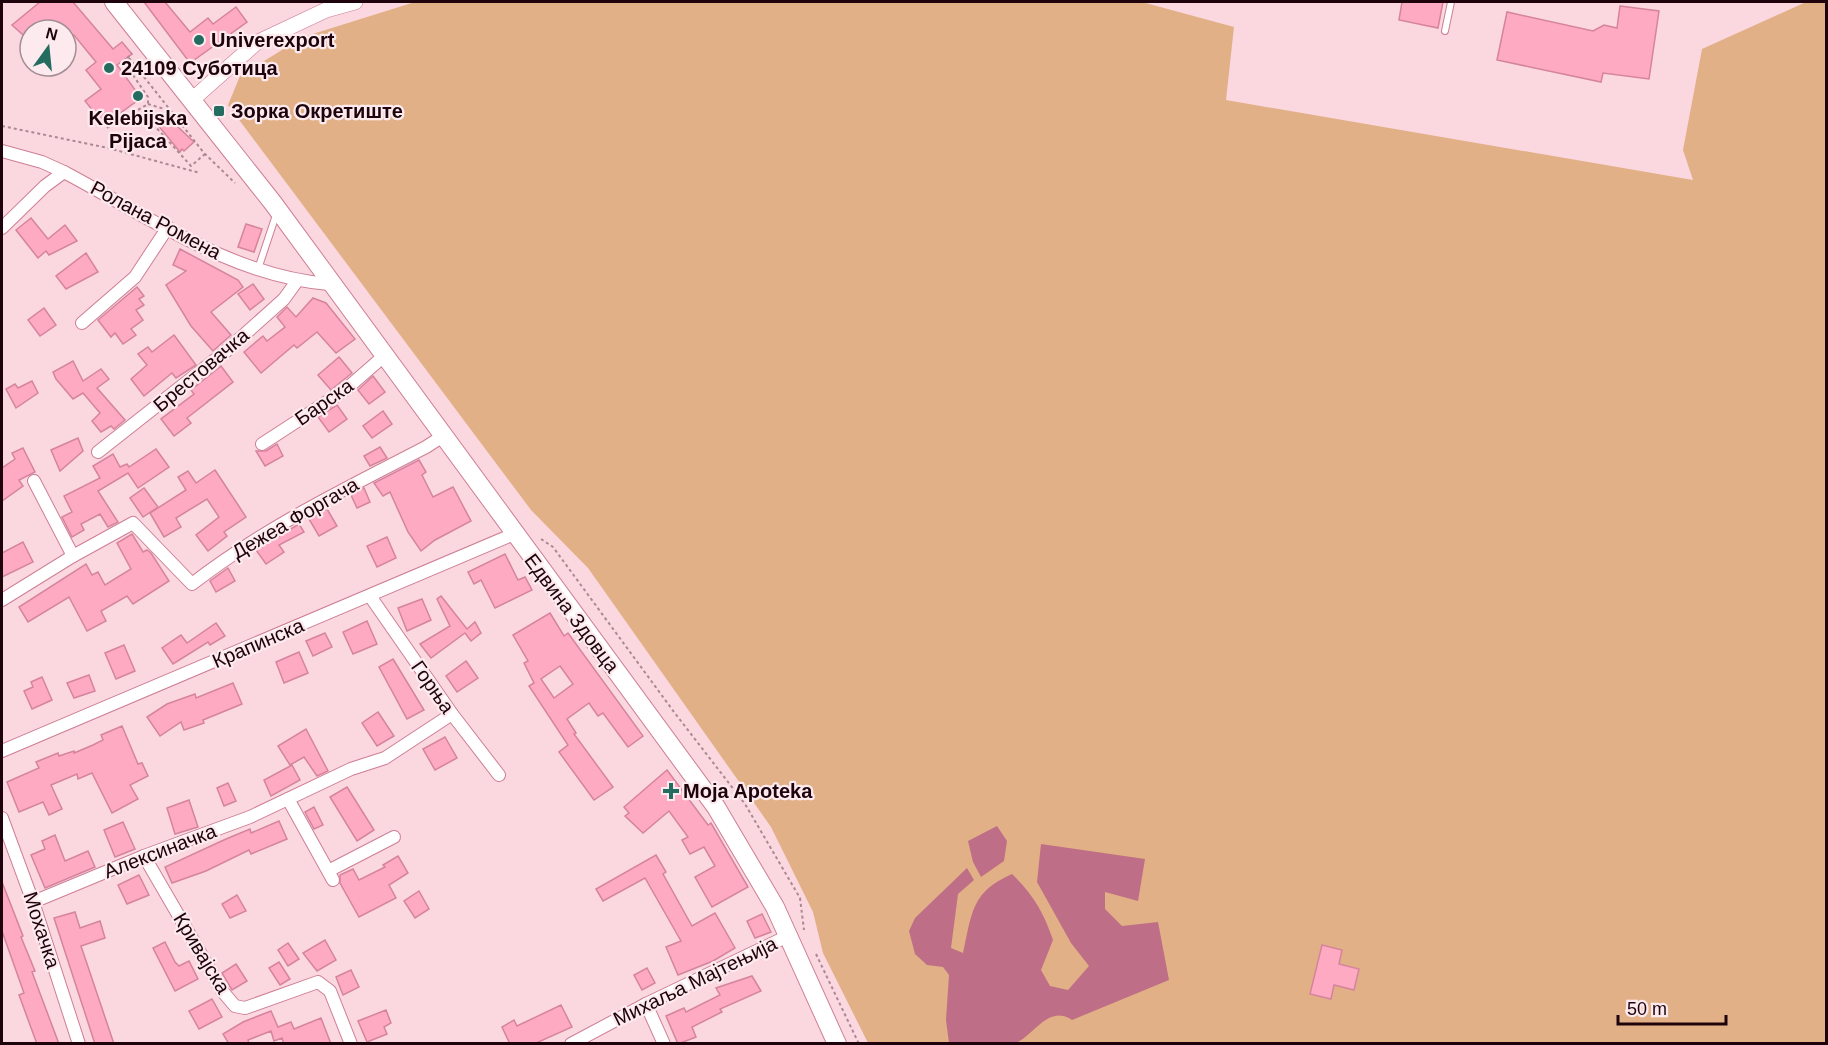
<svg xmlns="http://www.w3.org/2000/svg" width="1828" height="1045" font-family="Arial,sans-serif">
	<rect width="100%" height="100%" fill="#fbd7e0"/>
	<polygon fill="#e2b086" points="415,2 1142,2 1234,27 1226,100 1693,180 1683,150 1702,49 1806,2 1826,2 1826,1043 868,1043 823,953 813,912 771,827 588,568 531,510 228,105 240,76 303,37"/>
	<g fill="#be6e86">
		<polygon points="997,826 1007,841 1004,861 981,877 973,862 968,841"/>
		<path d="M 1041,844 L 1145,859 L 1138,901 L 1105,892 L 1105,909 L 1122,926 L 1158,922 L 1169,980 L 1072,1020 C 1049,1004 1034,1035 1016,1043 C 1008,1045 961,1044 949,1043 L 946,1020 L 949,975 L 943,967 L 927,965 L 915,954 L 909,931 L 915,918 L 967,868 L 974,880 L 958,894 L 951,948 L 963,953 C 972,913 971,892 1012,874 C 1033,894 1044,913 1053,940 L 1041,970 L 1050,986 L 1068,990 L 1089,966 L 1071,943 L 1037,882 Z"/>
	</g>
	<g fill="#feaac2" stroke="#d5849c" stroke-width="1.5" fill-rule="evenodd">
		<polygon points="40,2 73,2 113,49 122,42 132,54 117,65 141,98 119,114 117,111 102,122 85,101 101,89 86,70 96,62 74,35 71,38 66,30 30,30 30,41 12,25"/>
		<polygon points="144,2 165,2 190,32 208,18 213,24 236,7 247,22 190,63"/>
		<polygon points="1402,2 1443,2 1438,28 1399,20"/>
		<polygon points="1620,6 1659,11 1649,79 1603,73 1601,82 1497,60 1507,12 1593,31 1604,25 1617,28"/>
		<polygon points="171,113 180,125 178,127 194,142 184,151 182,149 180,152 157,124"/>
		<polygon points="31,218 48,239 65,225 77,241 49,255 46,251 38,258 16,230"/>
		<polygon points="246,224 262,229 254,252 238,247"/>
		<polygon points="180,249 238,280 243,287 211,312 231,335 213,351 191,326 166,285 186,271 173,265"/>
		<polygon points="86,253 98,272 66,289 56,276"/>
		<polygon points="253,284 264,299 250,310 238,294"/>
		<polygon points="137,287 144,296 139,299 144,305 136,310 143,320 131,329 136,335 123,344 115,333 111,337 98,320"/>
		<polygon points="313,298 326,303 355,339 336,353 317,332 297,348 294,345 261,373 244,352 263,336 267,341 285,327 277,317 287,307 296,317"/>
		<polygon points="44,308 56,325 40,336 28,320"/>
		<polygon points="174,335 196,365 176,378 172,373 144,396 131,379 147,365 138,354 148,347 152,352"/>
		<polygon points="339,357 352,373 331,390 318,375"/>
		<polygon points="73,361 83,381 101,369 109,379 97,388 125,420 114,429 111,426 101,432 92,421 100,413 83,393 73,399 56,379 53,372"/>
		<polygon points="221,366 233,382 187,418 191,423 174,436 161,419 194,394 191,390"/>
		<polygon points="373,376 385,392 369,404 358,390"/>
		<polygon points="32,381 38,393 16,408 6,389 15,384 18,388"/>
		<polygon points="337,405 347,419 329,432 318,417"/>
		<polygon points="383,411 392,424 372,438 363,426"/>
		<polygon points="78,438 83,451 60,471 51,450"/>
		<polygon points="277,444 283,456 265,466 256,451 266,451"/>
		<polygon points="380,447 387,458 370,466 364,456"/>
		<polygon points="23,448 35,472 19,480 23,486 2,501 2,468 15,459 12,453"/>
		<polygon points="156,449 169,467 138,488 128,473 98,491 118,522 108,527 100,514 81,524 84,530 72,537 62,517 72,512 64,496 100,478 93,466 113,454 120,467 127,464 129,467"/>
		<polygon points="419,460 426,472 422,475 433,497 453,487 471,521 435,540 421,551 408,532 390,492 383,496 374,483"/>
		<polygon points="215,470 246,517 224,532 227,536 208,551 196,535 219,517 207,499 176,518 181,527 164,537 150,513 186,490 178,477 188,471 196,483"/>
		<polygon points="144,488 158,507 143,517 130,498"/>
		<polygon points="364,488 370,502 357,508 351,495"/>
		<polygon points="327,509 337,526 319,536 309,519"/>
		<polygon points="299,524 304,532 279,545 284,552 266,564 256,550"/>
		<polygon points="132,534 143,552 147,550 151,553 169,581 133,604 127,596 101,611 106,621 87,631 69,597 28,622 19,607 86,564 92,575 98,572 105,585 131,569 117,543"/>
		<polygon points="387,537 396,558 377,567 367,546"/>
		<polygon points="23,542 33,562 2,577 2,553"/>
		<polygon points="505,554 518,580 525,577 532,590 495,608 481,580 474,584 468,572"/>
		<polygon points="228,568 235,581 216,592 210,581"/>
		<polygon points="441,596 467,629 475,622 481,633 471,641 465,633 431,658 420,644 450,626 437,599"/>
		<polygon points="422,599 431,620 407,631 398,608"/>
		<path d="M 550,613 L 564,636 L 568,633 L 643,736 L 628,747 L 603,713 L 598,716 L 589,703 L 567,719 L 576,733 L 574,734 L 613,787 L 594,800 L 559,752 L 568,745 L 529,686 L 534,683 L 524,663 L 528,661 L 513,635 ZM 560,666 L 573,684 L 554,698 L 541,679 Z"/>
		<polygon points="367,621 377,644 353,654 343,632"/>
		<polygon points="216,623 225,636 210,645 208,642 173,664 162,648 181,635 187,643"/>
		<polygon points="325,633 332,647 313,656 306,641"/>
		<polygon points="124,645 135,671 116,679 105,653"/>
		<polygon points="299,652 308,673 284,683 276,662"/>
		<polygon points="393,659 424,710 407,719 379,667"/>
		<polygon points="466,661 478,678 457,692 446,676"/>
		<polygon points="89,675 95,691 74,698 67,683"/>
		<polygon points="42,677 52,700 32,709 24,691 33,687 31,682"/>
		<polygon points="233,683 242,704 203,720 204,723 184,730 181,722 160,736 147,717 167,704 195,694 196,698"/>
		<polygon points="378,712 394,736 377,746 362,723"/>
		<polygon points="122,726 138,764 142,763 148,776 130,785 138,799 112,813 92,773 78,779 77,774 51,785 62,809 49,815 43,802 19,812 7,782 39,768 36,762 58,753 59,756 74,751 74,753 93,745 103,740 101,735"/>
		<polygon points="306,729 328,771 317,776 304,757 290,765 278,746"/>
		<polygon points="445,737 457,758 435,770 423,749"/>
		<polygon points="292,765 300,780 271,796 264,780"/>
		<polygon points="667,770 708,825 711,823 748,887 712,907 695,877 715,866 704,847 690,854 682,840 688,837 669,811 643,833 625,816 629,813 624,807"/>
		<polygon points="228,783 236,801 224,806 217,788"/>
		<polygon points="347,787 374,830 357,841 330,797"/>
		<polygon points="189,800 198,827 175,834 167,808"/>
		<polygon points="314,807 323,825 314,829 305,812"/>
		<polygon points="279,821 287,839 251,854 249,850 206,871 172,883 165,867 226,839 250,829 251,833"/>
		<polygon points="123,822 135,849 115,857 104,830"/>
		<polygon points="55,835 65,861 88,851 95,867 45,888 31,855 45,849 42,841"/>
		<polygon points="656,855 666,872 663,874 692,926 715,913 735,948 713,961 678,975 666,947 681,941 645,878 603,901 596,889"/>
		<polygon points="398,856 408,873 389,885 396,898 359,917 340,883 340,875 353,869 359,880 385,867 383,865"/>
		<polygon points="139,875 149,895 127,904 118,885"/>
		<polygon points="2,882 23,936 21,937 35,971 32,972 59,1044 37,1044 19,995 24,993 2,931"/>
		<polygon points="419,891 429,909 415,918 404,901"/>
		<polygon points="237,895 246,911 230,918 222,904"/>
		<polygon points="75,912 80,928 100,921 105,938 81,946 114,1044 95,1044 54,918"/>
		<polygon points="762,914 771,932 755,938 747,921"/>
		<polygon points="325,940 336,960 317,971 303,953"/>
		<polygon points="165,942 175,962 179,966 189,961 198,979 175,991 153,948"/>
		<polygon points="288,943 299,959 288,966 278,950"/>
		<polygon points="1322,945 1342,950 1339,964 1359,969 1354,990 1334,985 1331,999 1310,994"/>
		<polygon points="279,962 290,979 280,985 269,968"/>
		<polygon points="236,964 247,981 232,990 222,973"/>
		<polygon points="647,968 655,983 642,990 634,975"/>
		<polygon points="351,970 359,987 343,995 336,977"/>
		<polygon points="752,976 761,991 720,1009 722,1012 692,1027 696,1037 678,1044 666,1016 684,1008 686,1012 720,995 716,988"/>
		<polygon points="212,999 222,1017 199,1029 189,1011"/>
		<polygon points="561,1005 572,1027 534,1044 510,1044 502,1027 514,1020 517,1026"/>
		<polygon points="386,1010 391,1023 384,1027 387,1034 367,1042 358,1021"/>
		<polygon points="271,1011 278,1027 291,1022 294,1029 321,1018 331,1044 284,1044 282,1038 274,1041 271,1031 248,1040 249,1044 229,1044 223,1034 243,1022"/>
	</g>
	<g fill="none" stroke-linecap="round" stroke-linejoin="round">
		<defs>
			<g id="service">
				<polyline points="1445,31 1451,2"/>
				<polyline points="258,269 277,212"/>
			</g>
			<g id="minor">
				<polyline points="2,151 42,162 64,172"/>
				<path d="M 2,228 L 45,186 L 64,172 C 147,216 234,277 329,284"/>
				<polyline points="82,323 135,277 168,227"/>
				<polyline points="262,444 345,390 384,356"/>
				<polyline points="98,452 225,352 284,299 297,281"/>
				<polyline points="34,481 73,556"/>
				<polyline points="370,596 452,714 499,775"/>
				<path d="M 2,600 L 73,556 L 133,523 L 192,584 C 264,528 345,489 426,447 L 443,436"/>
				<polyline points="2,751 514,534"/>
				<polyline points="288,799 333,880"/>
				<polyline points="2,818 33,902 79,1044"/>
				<polyline points="144,856 223,992 235,1006 245,1008 318,982 330,991 351,1044"/>
				<polyline points="330,870 394,837"/>
				<polyline points="33,902 144,856 250,817 351,769 385,758 452,714"/>
				<polyline points="646,1004 664,1044"/>
				<polyline points="571,1044 646,1004 788,936"/>
			</g>
			<polyline id="tertiary" points="193,99 256,43 326,10 355,2"/>
			<polyline id="secondary" points="114,2 273,203 716,807 775,907 837,1044"/>
		</defs>
		<use href="#service" stroke="#ce7e95" stroke-width="8"/>
		<use href="#minor" stroke="#ce7e95" stroke-width="14"/>
		<use href="#tertiary" stroke="#ce7e95" stroke-width="16"/>
		<use href="#secondary" stroke="#ce7e95" stroke-width="20"/>
		<g stroke="#aa8992" stroke-width="2" stroke-dasharray="3 3" stroke-linecap="butt">
			<polyline points="129,58 171,111 153,124 191,166 205,154"/>
			<polyline points="148,104 171,111 204,153 235,183"/>
			<polyline points="2,126 108,148 200,173"/>
			<polyline points="107,128 148,104 148,97 124,62 132,53"/>
			<polyline points="541,539 553,547 674,712 745,804 800,898 804,930"/>
			<polyline points="816,954 859,1044"/>
		</g>
		<use href="#service" stroke="#fff" stroke-width="6"/>
		<use href="#minor" stroke="#fff" stroke-width="12"/>
		<use href="#tertiary" stroke="#fff" stroke-width="15"/>
		<use href="#secondary" stroke="#fff" stroke-width="18"/>
	</g>
	<g fill="#246b60" stroke="#fceaee" stroke-width="2">
		<circle cx="199" cy="40" r="6"/>
		<circle cx="109" cy="68" r="6"/>
		<circle cx="138" cy="96" r="6"/>
		<rect x="213" y="105" width="12" height="12" rx="3"/>
		<path d="M668 782h6v6h6v6h-6v6h-6v-6h-6v-6h6z"/>
	</g>
	<g text-anchor="middle" stroke-width="4.5" stroke-linejoin="round" paint-order="stroke">
		<g font-size="20" font-weight="bold" fill="#1e030c" stroke="#fceaee" text-anchor="start">
			<text x="211" y="47">Univerexport</text>
			<text x="121" y="75">24109 Суботица</text>
			<text x="231" y="118">Зорка Окретиште</text>
			<text x="138" y="125" text-anchor="middle">Kelebijska<tspan x="138" dy="23">Pijaca</tspan></text>
			<text x="683" y="798">Moja Apoteka</text>
		</g>
		<g font-size="20" fill="#1e030c" stroke="#fceaee">
			<text transform="translate(156 220) rotate(28)" y="7">Ролана Ромена</text>
			<text transform="translate(201 370) rotate(-40)" y="7">Брестовачка</text>
			<text transform="translate(324 402) rotate(-35)" y="7">Барска</text>
			<text transform="translate(295 518) rotate(-30)" y="7">Дежеа Форгача</text>
			<text transform="translate(572 613) rotate(53)" y="7">Едвина Здовца</text>
			<text transform="translate(258 643) rotate(-23)" y="7">Крапинска</text>
			<text transform="translate(433 687) rotate(55)" y="7">Горња</text>
			<text transform="translate(160 851) rotate(-21)" y="7">Алексиначка</text>
			<text transform="translate(42 930) rotate(72)" y="7">Мохачка</text>
			<text transform="translate(202 953) rotate(59)" y="7">Кривајска</text>
			<text transform="translate(695 981) rotate(-26)" y="7">Михаља Мајтењија</text>
		</g>
	</g>
	<rect width="1828" height="1045" fill="none" stroke="#1e030c" stroke-width="6"/>
	<g transform="translate(48 48) rotate(15)"><circle r="28" fill="#fceaee" stroke="#a38e94" stroke-width="1.5"/>
	<path d="M0-4.5L10 22L0 15L-10 22Z" fill="#246b60"/>
	<text y="-9" font-size="16" font-weight="bold" text-anchor="middle" fill="#1e030c">N</text>
	</g>
	<path d="M1618 1015v9h108v-9" fill="none" stroke="#1e030c" stroke-width="3"/>
	<text x="1627" y="1015" font-size="18" fill="#1e030c" stroke="#fceaee" stroke-width="4.5" paint-order="stroke">50 m</text>
</svg>
